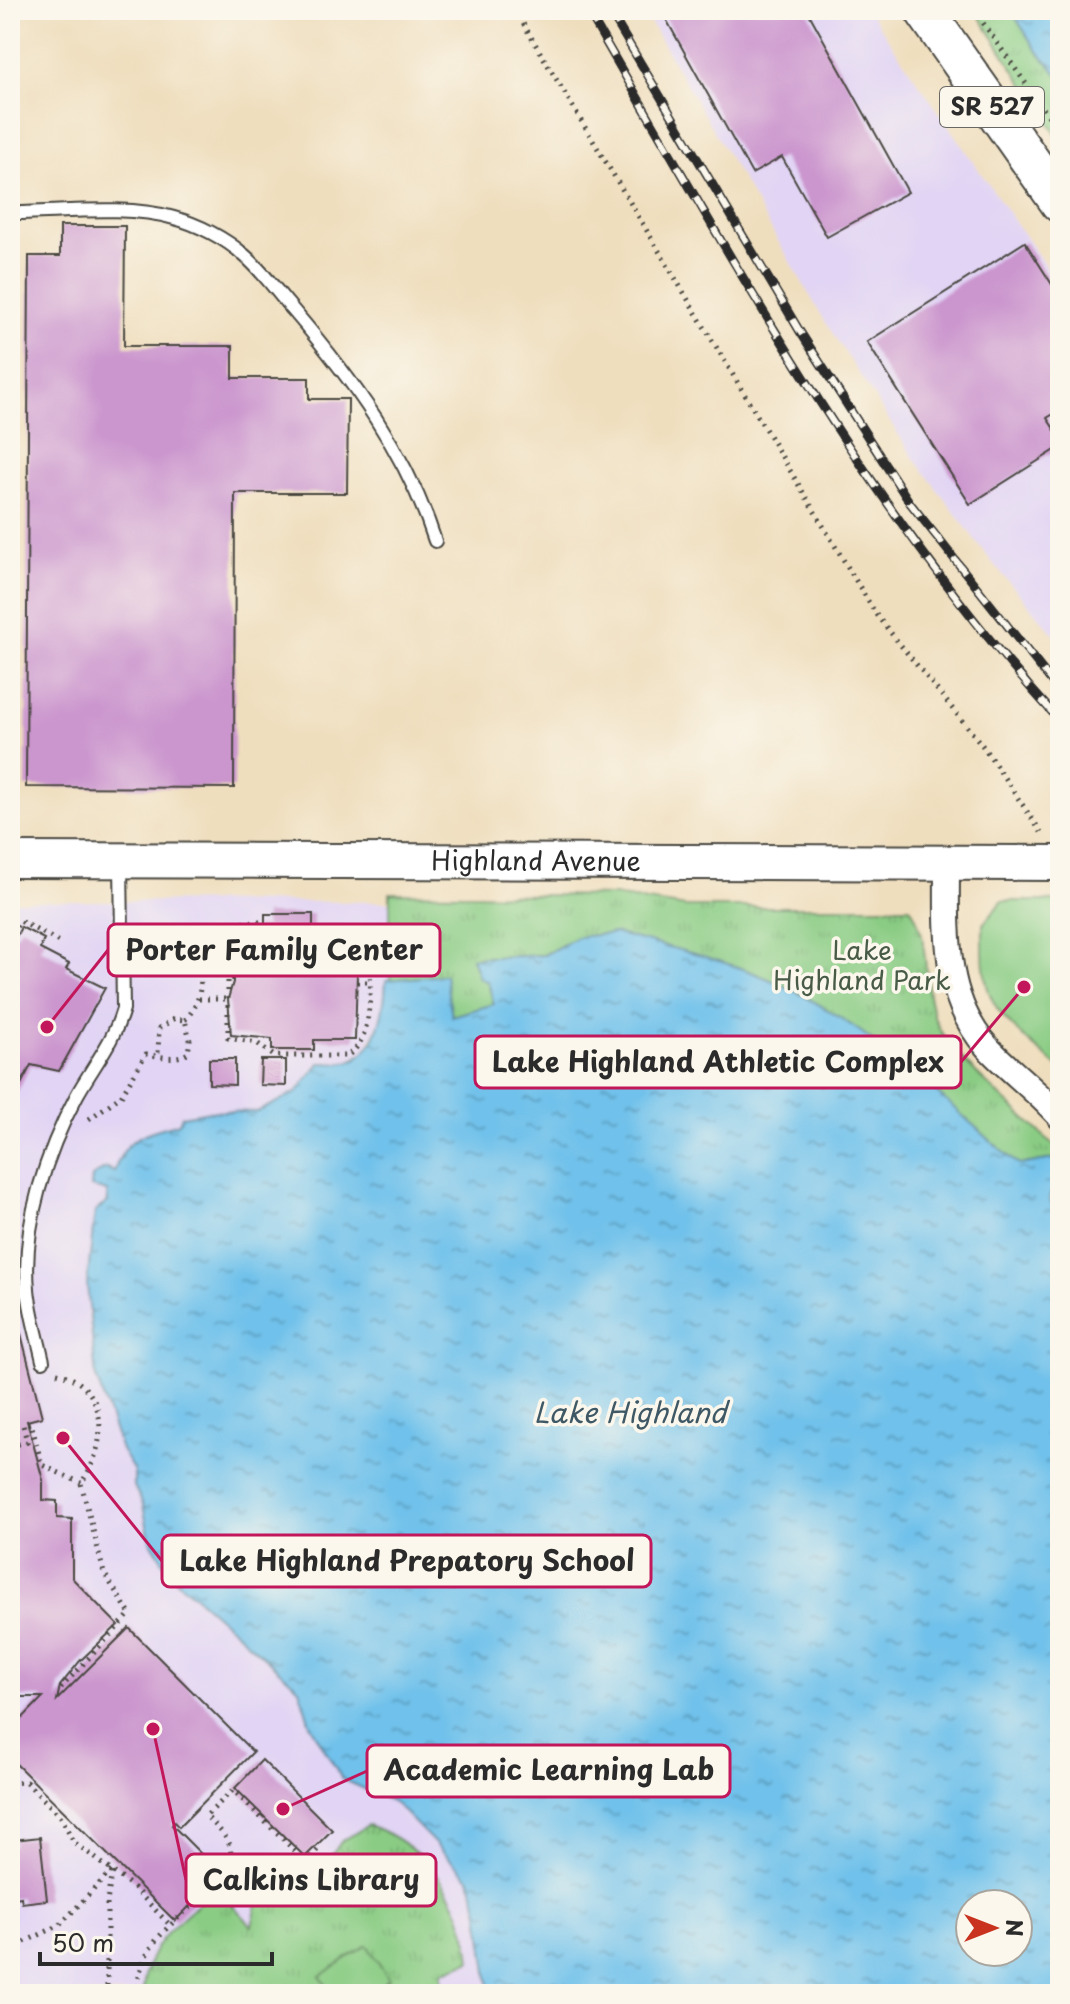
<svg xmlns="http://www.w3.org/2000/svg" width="1070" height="2004" font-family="'Playpen Sans',sans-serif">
	<defs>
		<pattern id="park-tufts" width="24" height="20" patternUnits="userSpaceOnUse" patternTransform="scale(2)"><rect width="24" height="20" fill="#8acc84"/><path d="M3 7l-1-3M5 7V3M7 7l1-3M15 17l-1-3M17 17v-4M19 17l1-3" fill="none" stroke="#77af72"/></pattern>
		<pattern id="water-ripples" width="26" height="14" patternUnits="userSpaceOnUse" patternTransform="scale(2)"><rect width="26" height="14" fill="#6fc1eb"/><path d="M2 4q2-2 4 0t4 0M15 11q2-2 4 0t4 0" fill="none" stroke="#5b9dbf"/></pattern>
	</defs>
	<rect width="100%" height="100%" fill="#fbf7ec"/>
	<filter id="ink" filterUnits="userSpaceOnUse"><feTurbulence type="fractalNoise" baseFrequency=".0125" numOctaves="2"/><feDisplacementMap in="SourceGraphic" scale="16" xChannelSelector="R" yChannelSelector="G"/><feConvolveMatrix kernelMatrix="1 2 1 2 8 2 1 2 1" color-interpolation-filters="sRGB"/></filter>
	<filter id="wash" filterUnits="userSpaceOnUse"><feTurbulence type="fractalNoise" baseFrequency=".006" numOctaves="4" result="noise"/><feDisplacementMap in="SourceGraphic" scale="32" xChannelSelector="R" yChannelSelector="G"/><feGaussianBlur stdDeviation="1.8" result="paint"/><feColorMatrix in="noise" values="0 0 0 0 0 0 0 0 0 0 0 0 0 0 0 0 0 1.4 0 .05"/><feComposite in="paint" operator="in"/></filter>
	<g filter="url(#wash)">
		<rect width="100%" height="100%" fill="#efdebe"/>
		<g fill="#e1d4f4">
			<polygon points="643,10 868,10 1060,287 1060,641 995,566 913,457 826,323"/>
			<polygon points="10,901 390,902 390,980 386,980 385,1005 380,1022 365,1051 348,1062 320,1063 296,1093 256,1112 210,1111 159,1129 114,1172 107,1191 108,1203 95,1211 88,1311 96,1377 121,1450 134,1471 134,1486 143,1505 150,1540 171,1575 299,1688 310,1724 342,1778 394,1802 470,1879 478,1906 490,1994 10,1994"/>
		</g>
		<g fill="url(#park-tufts)" stroke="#5a7c58" stroke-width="2">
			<polygon points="975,10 1011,10 1035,48 1060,77 1060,140"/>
			<path d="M 390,893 L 614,896 L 686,907 L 910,907 C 933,939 919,991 940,1030 C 961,1067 1028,1117 1060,1152 L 1060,1166 L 1053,1159 L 1019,1165 L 869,1038 L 577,937 L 544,955 L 473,958 L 488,982 L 494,1005 L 451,1016 L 390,980 Z"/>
			<path d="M 368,1825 C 425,1845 466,1900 471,1961 L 442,1972 L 442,1994 L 143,1994 C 145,1941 180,1922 216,1887 L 252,1926 L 259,1895 L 321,1870 L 341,1842 Z"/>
		</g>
		<g fill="#8acc84" stroke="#5a7c58" stroke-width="2">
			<path d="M 1002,901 L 1060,901 L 1060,1070 C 1038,1048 999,1022 989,992 C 982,971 983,947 983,924 Z"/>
			<polygon points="367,1945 389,1979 366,1994 332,1994 320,1976"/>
		</g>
		<g fill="url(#water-ripples)" stroke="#4d768b" stroke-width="2" fill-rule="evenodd">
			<polygon points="1011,10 1060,10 1060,77 1035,48"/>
			<path d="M 614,933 C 670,948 730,960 782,985 C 871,1026 945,1102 1019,1165 L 1053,1159 L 1060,1166 L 1049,1199 L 1060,1216 L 1060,1994 L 490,1994 L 478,1906 L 470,1879 L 394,1802 L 342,1779 L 310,1724 L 299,1688 L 171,1575 L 150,1540 L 143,1505 L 134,1486 L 134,1471 L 121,1450 L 96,1377 L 87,1284 L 95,1211 L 108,1202 L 107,1191 L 91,1187 L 92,1177 L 106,1168 L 114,1172 C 127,1134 144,1134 179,1123 L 182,1116 L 210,1111 L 257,1112 L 296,1093 L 320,1063 C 328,1063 338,1064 346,1062 C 378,1055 385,1007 386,980 L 445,975 L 452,1016 L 494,1004 L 488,982 L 479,978 L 472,958 L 544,955 L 577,937 ZM 970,1904 L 1018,1904 L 1018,1952 L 970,1952 Z"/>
		</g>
		<g id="blocks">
			<g fill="#cb95ce">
				<polygon points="661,10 807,10 908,192 827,237 782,157 752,174"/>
				<polygon points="60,226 125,226 124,346 233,346 233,378 309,378 309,399 348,399 347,493 235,493 234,788 26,787 29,256 60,256"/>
				<polygon points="1025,242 1060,297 1060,410 1047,418 1060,438 1060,447 970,504 867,342"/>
				<polygon points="265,914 313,914 313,939 358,939 355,1040 314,1040 314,1050 272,1050 272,1039 231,1035 228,999 233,982 233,932 255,932 255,927 265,927"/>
				<polygon points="21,927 44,939 40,949 69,964 66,969 105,988 59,1071 31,1065 10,1106 10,931 17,935"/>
				<polygon points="209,1059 235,1059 235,1085 209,1084"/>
				<polygon points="261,1060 286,1060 286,1086 260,1085"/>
				<polygon points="21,1334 42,1417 27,1421 43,1480 43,1500 57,1501 57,1518 72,1519 72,1578 118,1625 80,1661 60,1686 57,1700 129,1628 253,1752 179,1827 174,1822 172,1825 221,1874 175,1921 10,1758 10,1731 43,1697 10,1697 10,1337"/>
				<polygon points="262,1760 332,1830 305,1857 235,1788"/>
				<polygon points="40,1837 47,1900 22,1903 21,1897 10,1899 10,1846 14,1846 14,1840"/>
			</g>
		</g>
	</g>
	<g filter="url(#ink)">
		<use href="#blocks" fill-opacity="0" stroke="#484641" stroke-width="2"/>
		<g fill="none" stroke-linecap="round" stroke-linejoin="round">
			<defs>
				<g id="lane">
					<path d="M 10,213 C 60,213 126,204 174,218 C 198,224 226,239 244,255 C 262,270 277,292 293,310 C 352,379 407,453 435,541"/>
					<polyline points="10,1293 28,1289"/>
					<path d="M 43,1361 C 38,1338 30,1313 28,1289 C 22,1224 47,1151 77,1095 C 93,1066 114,1041 123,1009 L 121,863"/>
				</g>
				<path id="street" d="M 947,864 C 947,927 942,998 988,1048 C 1011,1072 1038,1092 1060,1117"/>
				<g id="secondary">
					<path id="s1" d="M 10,860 L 1060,863"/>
				</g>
				<polyline id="primary" points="924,10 1060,203"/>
			</defs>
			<use href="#lane" stroke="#484641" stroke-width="16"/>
			<use href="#street" stroke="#484641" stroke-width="28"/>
			<use href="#secondary" stroke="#484641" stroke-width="38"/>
			<use href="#primary" stroke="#484641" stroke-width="42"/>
			<g stroke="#484641" stroke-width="5" stroke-dasharray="2 6" stroke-linecap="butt">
				<polyline points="515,10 877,616 982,745 1041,832"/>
				<polyline points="974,10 1060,132"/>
				<polyline points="10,925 16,928 20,921 59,942"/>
				<path d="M 233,978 L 228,978 L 228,1038 L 257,1043 L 274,1056 L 346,1056 C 379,1040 369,966 369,935 L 313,935"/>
				<polyline points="357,982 369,982"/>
				<polyline points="199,999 228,999"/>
				<path d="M 185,1020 C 228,974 157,922 265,922"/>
				<path d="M 89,1119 L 121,1096 L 146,1054 C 159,1056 176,1061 188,1053 L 190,1040 L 185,1020 L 174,1019 L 159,1028 L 158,1056"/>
				<path d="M 57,1373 C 111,1386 108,1447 81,1483 L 104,1573 L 130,1614 L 59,1690"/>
				<polyline points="10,1446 27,1442 23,1425 31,1423 42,1465 81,1483"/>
				<polyline points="10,1783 26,1782 61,1817 74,1842 132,1886 171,1926"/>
				<polyline points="10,1949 60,1925 112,1870"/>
				<polyline points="107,1994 107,1902 112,1871"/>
				<path d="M 137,1994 C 139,1928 196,1916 229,1867 C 236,1843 222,1832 206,1816 L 233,1790 L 306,1862 L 320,1847"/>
			</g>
			<use href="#lane" stroke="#fff" stroke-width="12"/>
			<use href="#street" stroke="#fff" stroke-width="24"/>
			<use href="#secondary" stroke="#fff" stroke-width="34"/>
			<use href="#primary" stroke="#fff" stroke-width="38"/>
			<defs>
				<g id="rail">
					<path d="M 587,10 C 730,255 867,510 1060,721"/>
					<polyline points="609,10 799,330 910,503 1060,692"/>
				</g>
			</defs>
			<use href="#rail" stroke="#2b2b2b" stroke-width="9"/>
			<use href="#rail" stroke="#fbf7ec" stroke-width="6" stroke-dasharray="18" stroke-linecap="butt"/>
		</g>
	</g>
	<g text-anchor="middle" stroke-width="7" stroke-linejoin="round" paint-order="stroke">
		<rect fill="#fbf7ec" stroke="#696865" stroke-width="2" x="940" y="87" width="104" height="40" rx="6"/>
		<g font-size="24" font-weight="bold" fill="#2b2b2b">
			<text x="992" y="115">SR 527</text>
		</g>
		<g font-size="26" fill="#2b2b2b" stroke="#fbf7ec">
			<text dy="9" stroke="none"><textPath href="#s1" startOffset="526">Highland Avenue</textPath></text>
		</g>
		<g font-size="26" fill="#485b46" stroke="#fbf7ec">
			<text x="862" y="960">Lake<tspan x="862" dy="30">Highland Park</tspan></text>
		</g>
		<g font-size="28" font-style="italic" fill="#3f5865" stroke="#fbf7ec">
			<text x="630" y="1423">Lake Highland</text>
		</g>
	</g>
	<path fill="none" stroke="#c2185b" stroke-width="3" d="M47 1027L108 950M1024 987L961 1062M63 1438L162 1561M283 1809L367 1771M153 1729L186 1880"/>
	<g fill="#c2185b" stroke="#fbf7ec" stroke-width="3">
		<circle cx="47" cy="1027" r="8"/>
		<circle cx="1024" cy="987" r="8"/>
		<circle cx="63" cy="1438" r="8"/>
		<circle cx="283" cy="1809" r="8"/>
		<circle cx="153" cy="1729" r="8"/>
	</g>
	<g fill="#fbf7ec" stroke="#c2185b" stroke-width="3">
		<rect x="108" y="924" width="332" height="52" rx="8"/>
		<rect x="475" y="1036" width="486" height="52" rx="8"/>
		<rect x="162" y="1535" width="489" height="52" rx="8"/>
		<rect x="367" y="1745" width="363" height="52" rx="8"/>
		<rect x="186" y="1854" width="250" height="52" rx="8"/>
	</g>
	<g font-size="28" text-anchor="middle" font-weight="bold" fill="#2b2b2b">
		<text x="274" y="960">Porter Family Center</text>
		<text x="718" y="1072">Lake Highland Athletic Complex</text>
		<text x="407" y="1571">Lake Highland Prepatory School</text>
		<text x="549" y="1780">Academic Learning Lab</text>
		<text x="311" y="1890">Calkins Library</text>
	</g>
	<rect width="1070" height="2004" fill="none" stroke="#fbf7ec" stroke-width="40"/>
	<g transform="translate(994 1928) rotate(90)"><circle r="38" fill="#fbf7ec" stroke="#a8a59f" stroke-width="2"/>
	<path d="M0-6L14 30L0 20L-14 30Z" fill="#c8321e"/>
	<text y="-12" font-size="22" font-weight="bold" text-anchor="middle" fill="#2b2b2b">N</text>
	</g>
	<path d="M40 1952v12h232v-12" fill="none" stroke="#2b2b2b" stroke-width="4"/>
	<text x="52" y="1952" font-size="24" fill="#2b2b2b" stroke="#fbf7ec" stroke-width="6" paint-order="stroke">50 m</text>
</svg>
